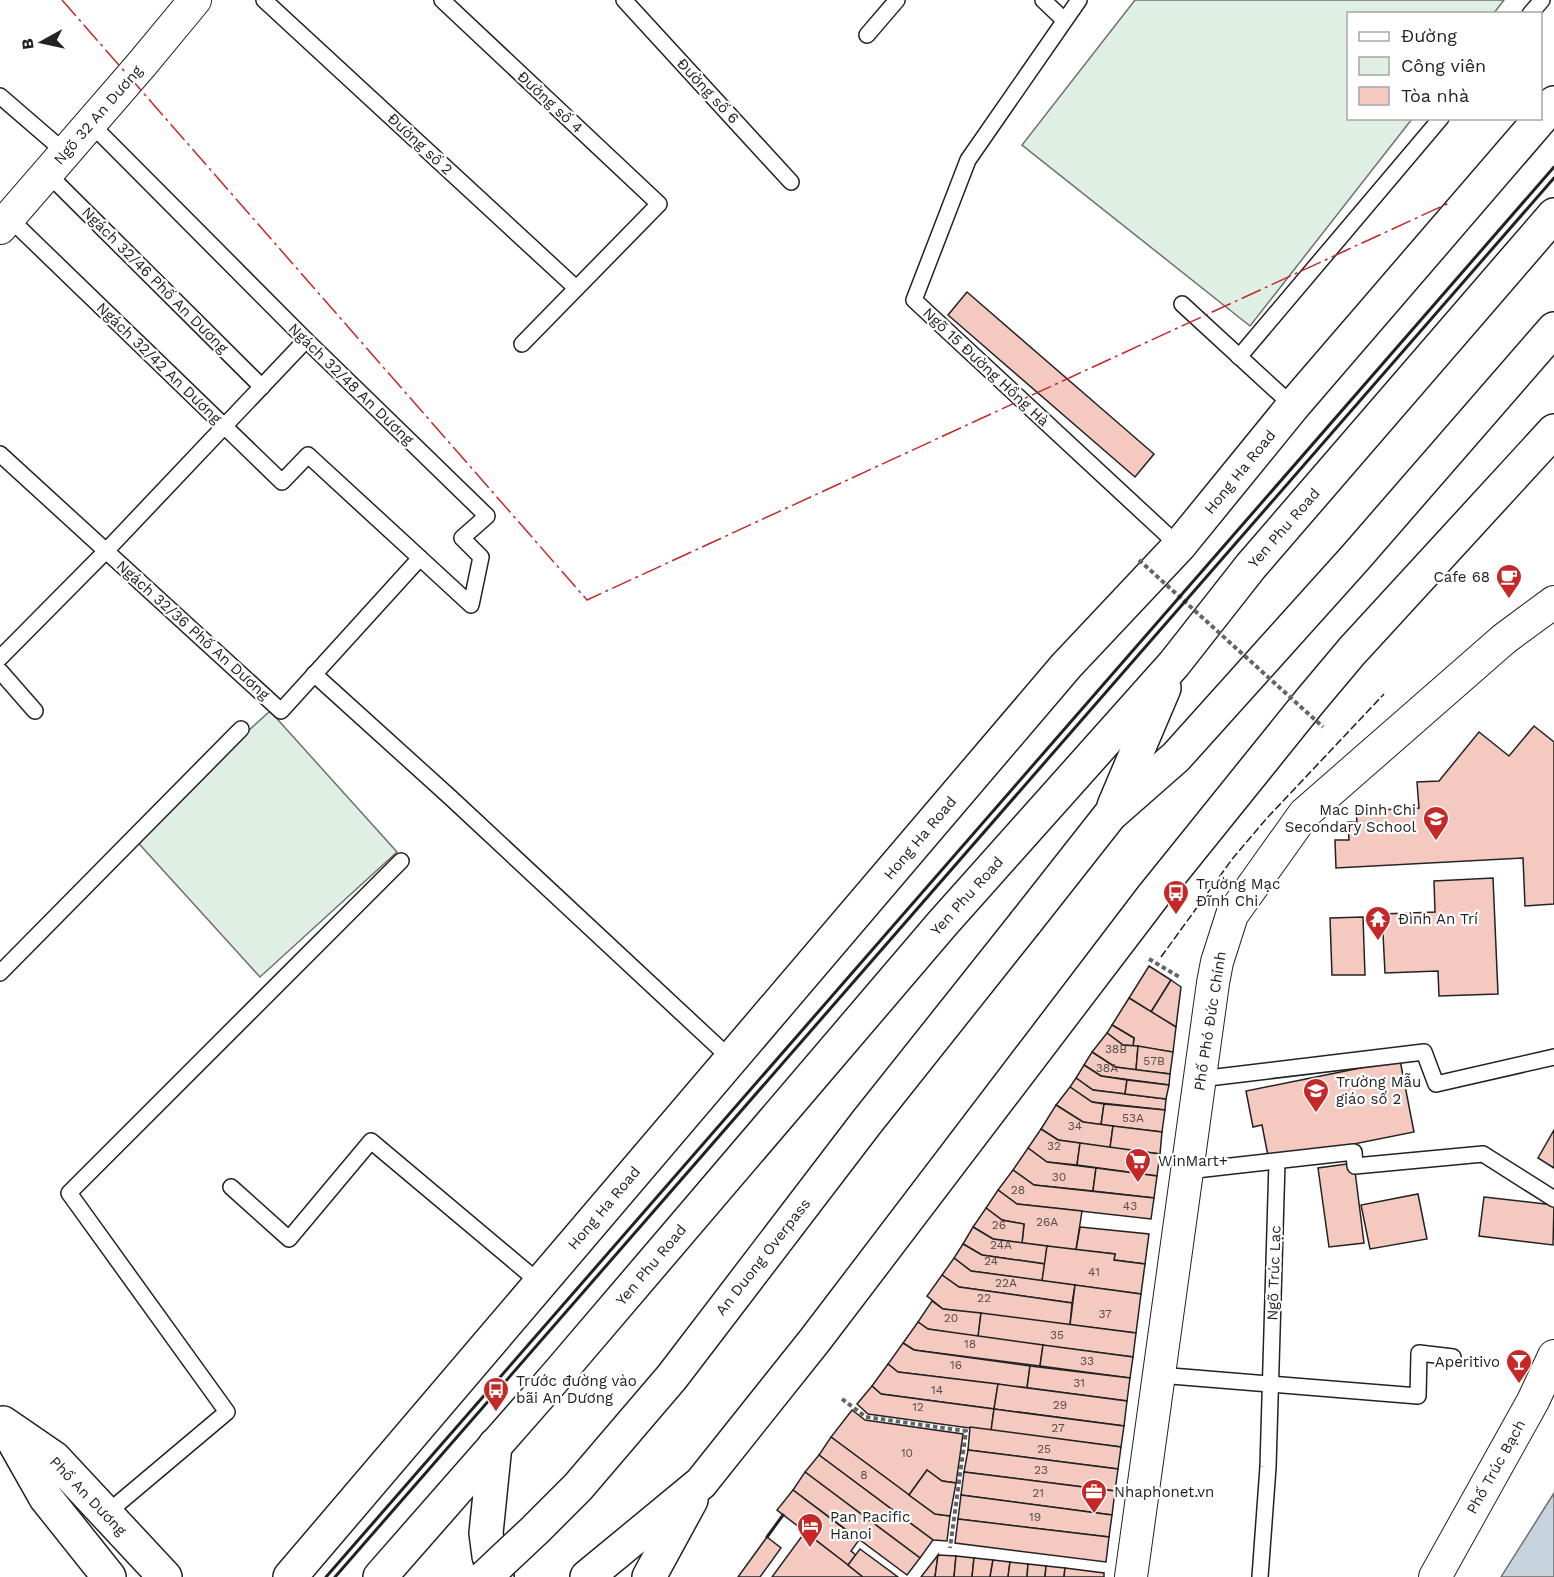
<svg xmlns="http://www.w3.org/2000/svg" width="1554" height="1577" font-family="'Work Sans',sans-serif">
	<rect width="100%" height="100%" fill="#fff"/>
	<g fill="#e0efe3" stroke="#6f6f6f" stroke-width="1.5">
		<polygon points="1135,0 1504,0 1494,13 1348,14 1348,118 1412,119 1250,326 1022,145"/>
		<polygon points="270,711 397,852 260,977 132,836"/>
	</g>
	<polygon fill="#c7d3dd" stroke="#6f6f6f" stroke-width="1.5" points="1554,1493 1554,1577 1501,1577"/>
	<g fill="#f3c9c0" stroke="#222" stroke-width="1.5">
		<polygon points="967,292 1154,454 1135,477 948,315"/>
		<polygon points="1534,726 1554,742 1554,904 1525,906 1523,858 1336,868 1335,840 1349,840 1348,822 1357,822 1356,811 1419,808 1417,782 1439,781 1479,732 1509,756"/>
		<polygon points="1493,878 1498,994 1439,996 1438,971 1385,973 1382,914 1435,912 1434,881"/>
		<polygon points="1363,917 1365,975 1332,975 1330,918"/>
		<polygon points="1149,966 1171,980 1151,1012 1129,998"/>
		<polygon points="1171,980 1181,987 1176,1027 1151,1012"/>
		<polygon points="1129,998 1176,1027 1173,1052 1133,1046 1134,1038 1112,1025"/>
		<polygon points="1112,1025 1134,1038 1133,1046 1123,1045 1107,1033"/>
		<polygon points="1107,1033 1123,1045 1138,1046 1136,1070 1115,1067 1092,1052"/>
		<polygon points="1138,1046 1173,1052 1170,1074 1136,1070"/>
		<polygon points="1092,1052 1115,1067 1170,1074 1169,1085 1101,1076 1084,1065"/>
		<polygon points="1400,1060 1414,1132 1269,1161 1262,1125 1253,1127 1246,1091"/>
		<polygon points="1084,1065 1101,1076 1127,1080 1125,1094 1093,1090 1076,1078"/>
		<polygon points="1076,1078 1093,1090 1166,1099 1165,1110 1092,1102 1070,1087"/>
		<polygon points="1127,1080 1169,1085 1166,1099 1125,1094"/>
		<polygon points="1070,1087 1092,1102 1104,1104 1101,1125 1083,1122 1056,1105"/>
		<polygon points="1104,1104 1165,1110 1162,1132 1101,1125"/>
		<polygon points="1056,1105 1083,1122 1113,1126 1110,1148 1058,1140 1041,1129"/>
		<polygon points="1113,1126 1162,1132 1160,1154 1110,1148"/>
		<polygon points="1041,1129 1058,1140 1080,1143 1077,1165 1047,1162 1028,1148"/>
		<polygon points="1554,1130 1554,1168 1538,1158"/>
		<polygon points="1080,1143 1160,1154 1157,1176 1077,1165"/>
		<polygon points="1028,1148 1047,1162 1096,1168 1093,1191 1034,1185 1013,1170"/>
		<polygon points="1354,1163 1364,1243 1329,1247 1318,1168"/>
		<polygon points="1096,1168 1157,1176 1154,1198 1093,1191"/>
		<polygon points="1013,1170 1034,1185 1154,1198 1151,1219 1017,1204 998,1190"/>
		<polygon points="998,1190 1017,1204 1082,1211 1076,1250 1022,1243 1024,1224 1002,1220 986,1208"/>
		<polygon points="1418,1194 1427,1239 1370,1249 1361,1205"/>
		<polygon points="1484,1197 1554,1205 1553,1245 1479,1236"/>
		<polygon points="986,1208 1002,1220 1024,1224 1022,1243 993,1239 973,1227"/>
		<polygon points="973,1227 993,1239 1047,1246 1045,1264 982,1255 963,1244"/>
		<polygon points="1080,1227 1149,1234 1145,1264 1114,1260 1115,1254 1076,1250"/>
		<polygon points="963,1244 982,1255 1045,1264 1042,1281 971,1271 954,1258"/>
		<polygon points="1047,1246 1115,1254 1114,1260 1145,1264 1141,1294 1042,1281"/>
		<polygon points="954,1258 971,1271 1075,1285 1072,1303 959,1287 942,1275"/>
		<polygon points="942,1275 959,1287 1072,1303 1070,1325 943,1309 927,1296"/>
		<polygon points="1075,1285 1141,1294 1136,1333 1070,1325"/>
		<polygon points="932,1301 943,1309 981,1313 978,1337 928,1329 918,1322"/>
		<polygon points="981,1313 1136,1333 1133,1357 978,1337"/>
		<polygon points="918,1322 928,1329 1043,1345 1040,1366 914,1350 903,1343"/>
		<polygon points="903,1343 914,1350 1030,1366 1027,1388 898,1372 888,1364"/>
		<polygon points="1043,1345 1133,1357 1130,1378 1040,1366"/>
		<polygon points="888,1364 898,1372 998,1384 994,1409 881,1394 872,1386"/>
		<polygon points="1030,1366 1130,1378 1127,1401 1027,1388"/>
		<polygon points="998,1384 1127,1401 1124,1426 994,1409"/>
		<polygon points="872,1386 881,1394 994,1409 991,1431 868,1414 857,1404"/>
		<polygon points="994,1409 1124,1426 1121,1447 991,1431"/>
		<polygon points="852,1410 865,1420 963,1434 956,1483 942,1481 927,1470 909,1495 831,1437"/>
		<polygon points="970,1427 1121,1447 1118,1469 968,1450"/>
		<polygon points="831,1437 935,1514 950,1516 947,1541 933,1540 819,1455"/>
		<polygon points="968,1450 1118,1469 1115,1491 964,1472"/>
		<polygon points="819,1455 933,1540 920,1558 805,1472"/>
		<polygon points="927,1470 942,1481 956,1483 950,1516 935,1514 909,1495"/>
		<polygon points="805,1472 920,1558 907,1575 793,1490"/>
		<polygon points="964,1472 1115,1491 1112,1515 961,1495"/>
		<polygon points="793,1490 859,1540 851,1551 856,1555 848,1565 777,1510"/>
		<polygon points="961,1495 1112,1515 1109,1537 958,1519"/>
		<polygon points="958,1519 1109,1537 1106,1562 955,1543"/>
		<polygon points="805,1532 848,1565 863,1577 772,1577"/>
		<polygon points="767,1537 781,1548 760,1577 738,1577"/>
		<polygon points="860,1549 898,1577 863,1577 848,1565"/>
		<polygon points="938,1555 935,1577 921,1577"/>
		<polygon points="938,1555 956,1556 954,1577 935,1577"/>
		<polygon points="956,1556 974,1558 972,1577 954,1577"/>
		<polygon points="974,1558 993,1560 990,1577 972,1577"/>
		<polygon points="993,1560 1010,1562 1008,1577 990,1577"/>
		<polygon points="1010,1562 1028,1564 1027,1577 1008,1577"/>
		<polygon points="1028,1564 1046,1566 1045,1577 1027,1577"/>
		<polygon points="1046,1566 1065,1568 1064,1577 1045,1577"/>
		<polygon points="1065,1568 1104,1573 1104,1577 1064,1577"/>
	</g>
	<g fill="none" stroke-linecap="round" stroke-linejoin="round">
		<defs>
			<g id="lane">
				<polyline points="264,0 576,288"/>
				<polyline points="442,0 659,204 522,344"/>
				<polyline points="624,0 791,182"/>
				<polyline points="1043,0 1064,20"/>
				<polyline points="1079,0 968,160 914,300 1179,546"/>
				<polyline points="1530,14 1542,0"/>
				<polyline points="867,35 897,0"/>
				<polyline points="0,96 66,153"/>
				<polyline points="91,124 306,340 487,516 462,538 481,557 471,605 420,558"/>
				<polyline points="48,174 262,387"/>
				<polyline points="1182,304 1293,406"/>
				<polyline points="1239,357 1441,118"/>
				<polyline points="0,454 281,711 420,558 308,455 282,482 6,215"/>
				<polyline points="0,658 106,551 306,340"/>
				<polyline points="0,671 35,711"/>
				<polyline points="314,674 451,798 731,1059"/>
				<polyline points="0,973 241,729"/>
				<polyline points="1200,1079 1424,1052 1436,1084 1554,1057"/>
				<polyline points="1187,1171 1354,1152 1355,1166 1483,1154 1554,1199"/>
				<polyline points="231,1187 289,1239 371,1141 540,1283"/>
				<polyline points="1159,1375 1418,1396 1419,1353 1453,1357"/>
				<polyline points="107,1513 227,1412 69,1193 401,861"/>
				<polyline points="1260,1577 1268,1467 1277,1162"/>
			</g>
			<g id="street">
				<polyline points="0,228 142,64 195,0"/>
				<polyline points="1131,1577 1213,983 1217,962 1232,915 1304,814 1504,639 1554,602"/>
				<polyline points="1435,1577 1533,1401 1554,1356"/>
			</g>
			<g id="secondary">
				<polyline points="3,1423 54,1458 165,1577"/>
				<polyline points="8,1431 46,1498 109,1577"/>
				<polyline points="290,1577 1066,666 1179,546 1293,406 1554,103"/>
			</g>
			<g id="primary">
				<polyline points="1114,806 1164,688"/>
				<polyline points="1025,923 1110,815 1176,757 1355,558 1554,329"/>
				<polyline points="495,1445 486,1533 489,1556 497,1577"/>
				<polyline points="380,1577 558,1374 942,924 1174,664 1251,566 1554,215"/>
				<polyline points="587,1577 701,1483 815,1340 1153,896 1310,701 1352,651 1554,431"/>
				<polyline points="649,1577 691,1500"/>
			</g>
		</defs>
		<use href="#lane" stroke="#222" stroke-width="18"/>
		<use href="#street" stroke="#222" stroke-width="34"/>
		<use href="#secondary" stroke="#222" stroke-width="36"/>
		<use href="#primary" stroke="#222" stroke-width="36"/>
		<g stroke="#646464" stroke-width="4" stroke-dasharray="4.5 3" stroke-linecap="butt">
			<polyline points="1149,959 1181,978"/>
			<polyline points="842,1399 866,1417 966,1431 950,1548"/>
		</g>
		<use href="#lane" stroke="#fff" stroke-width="15"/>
		<use href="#street" stroke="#fff" stroke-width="32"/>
		<use href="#secondary" stroke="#fff" stroke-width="33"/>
		<use href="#primary" stroke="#fff" stroke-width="33"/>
		<defs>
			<polyline id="primary-bridge" points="485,1577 535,1530 578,1487 672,1377 866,1123 1025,923"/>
		</defs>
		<use href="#primary-bridge" stroke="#222" stroke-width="36" stroke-linecap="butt"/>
		<polyline stroke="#646464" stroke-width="4" stroke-dasharray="4.5 3" stroke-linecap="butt" points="1139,560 1323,727"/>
		<use href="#primary-bridge" stroke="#fff" stroke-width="33"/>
		<polyline stroke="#222" stroke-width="1.5" stroke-dasharray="8 3" stroke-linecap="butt" points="1161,957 1233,858 1267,818 1384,694"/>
		<g stroke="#222" stroke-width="3">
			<polyline points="767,1537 783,1515"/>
			<polyline points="326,1577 1554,167"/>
			<polyline points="335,1577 1554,178"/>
		</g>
		<polyline stroke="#c62828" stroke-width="1.5" stroke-dasharray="21 4.5 3 4.5" stroke-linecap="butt" points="62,0 587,600 1449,203"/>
	</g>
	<defs>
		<symbol id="cafe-pin" viewBox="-11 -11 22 30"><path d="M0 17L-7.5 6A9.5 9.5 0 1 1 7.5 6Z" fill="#c62828" stroke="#fff"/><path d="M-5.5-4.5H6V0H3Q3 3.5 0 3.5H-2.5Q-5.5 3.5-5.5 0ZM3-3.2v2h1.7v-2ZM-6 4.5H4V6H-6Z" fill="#fff"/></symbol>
		<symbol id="school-pin" viewBox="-11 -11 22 30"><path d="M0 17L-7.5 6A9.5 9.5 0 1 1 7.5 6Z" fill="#c62828" stroke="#fff"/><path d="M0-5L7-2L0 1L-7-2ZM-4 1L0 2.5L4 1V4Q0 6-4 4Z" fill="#fff"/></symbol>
		<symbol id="bus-pin" viewBox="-11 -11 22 30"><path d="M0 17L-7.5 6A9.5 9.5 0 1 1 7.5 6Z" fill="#c62828" stroke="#fff"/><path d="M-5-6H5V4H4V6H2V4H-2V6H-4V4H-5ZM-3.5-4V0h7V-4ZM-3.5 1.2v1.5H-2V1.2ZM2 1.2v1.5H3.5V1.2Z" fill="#fff"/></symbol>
		<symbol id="temple-pin" viewBox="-11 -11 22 30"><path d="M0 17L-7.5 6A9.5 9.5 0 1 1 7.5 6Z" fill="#c62828" stroke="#fff"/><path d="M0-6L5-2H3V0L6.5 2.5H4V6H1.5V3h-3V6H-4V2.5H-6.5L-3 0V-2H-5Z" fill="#fff"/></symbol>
		<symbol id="supermarket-pin" viewBox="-11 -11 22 30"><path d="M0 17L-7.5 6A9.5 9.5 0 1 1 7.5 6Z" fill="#c62828" stroke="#fff"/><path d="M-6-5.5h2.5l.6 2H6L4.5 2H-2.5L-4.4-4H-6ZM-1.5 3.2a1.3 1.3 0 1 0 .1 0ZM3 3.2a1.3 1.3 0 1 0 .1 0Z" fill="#fff"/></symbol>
		<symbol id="bar-pin" viewBox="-11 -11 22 30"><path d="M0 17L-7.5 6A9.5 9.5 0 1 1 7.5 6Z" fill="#c62828" stroke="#fff"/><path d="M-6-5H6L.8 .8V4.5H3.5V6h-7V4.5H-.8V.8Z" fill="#fff"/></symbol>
		<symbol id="office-pin" viewBox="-11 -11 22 30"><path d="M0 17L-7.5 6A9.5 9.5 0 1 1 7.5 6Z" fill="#c62828" stroke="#fff"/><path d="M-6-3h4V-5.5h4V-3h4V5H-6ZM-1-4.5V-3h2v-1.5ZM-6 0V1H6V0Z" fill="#fff"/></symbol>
		<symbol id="hotel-pin" viewBox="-11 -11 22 30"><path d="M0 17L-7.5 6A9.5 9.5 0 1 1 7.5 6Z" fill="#c62828" stroke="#fff"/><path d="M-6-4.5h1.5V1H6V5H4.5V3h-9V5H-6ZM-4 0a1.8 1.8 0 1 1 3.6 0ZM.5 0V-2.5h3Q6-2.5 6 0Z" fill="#fff"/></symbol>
	</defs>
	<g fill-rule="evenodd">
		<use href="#cafe-pin" x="1494" y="562" width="30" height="40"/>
		<use href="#school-pin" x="1421" y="804" width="30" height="40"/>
		<use href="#bus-pin" x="1161" y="878" width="30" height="40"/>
		<use href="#temple-pin" x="1363" y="904" width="30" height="40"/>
		<use href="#school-pin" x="1301" y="1076" width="30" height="40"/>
		<use href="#supermarket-pin" x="1123" y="1146" width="30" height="40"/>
		<use href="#bar-pin" x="1504" y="1347" width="30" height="40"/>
		<use href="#bus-pin" x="481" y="1375" width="30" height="40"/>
		<use href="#office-pin" x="1079" y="1477" width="30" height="40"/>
		<use href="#hotel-pin" x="795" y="1511" width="30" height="40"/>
	</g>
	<g text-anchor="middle" stroke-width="4.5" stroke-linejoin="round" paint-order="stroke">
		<g font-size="12" fill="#564c4a">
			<text x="1116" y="1053">38B</text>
			<text x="1154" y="1065">57B</text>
			<text x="1107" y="1072">38A</text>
			<text x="1133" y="1122">53A</text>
			<text x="1075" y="1130">34</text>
			<text x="1054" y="1150">32</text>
			<text x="1059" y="1181">30</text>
			<text x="1018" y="1194">28</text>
			<text x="1130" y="1210">43</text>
			<text x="1047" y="1226">26A</text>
			<text x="999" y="1229">26</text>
			<text x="1001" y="1249">24A</text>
			<text x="991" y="1265">24</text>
			<text x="1094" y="1276">41</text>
			<text x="1006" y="1287">22A</text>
			<text x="984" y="1302">22</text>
			<text x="1105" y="1318">37</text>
			<text x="951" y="1322">20</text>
			<text x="1057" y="1339">35</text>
			<text x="970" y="1348">18</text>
			<text x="1087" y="1365">33</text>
			<text x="956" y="1369">16</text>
			<text x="1079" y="1387">31</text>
			<text x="937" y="1394">14</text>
			<text x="1060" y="1409">29</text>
			<text x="918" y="1411">12</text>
			<text x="1058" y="1432">27</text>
			<text x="1044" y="1453">25</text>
			<text x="907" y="1457">10</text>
			<text x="1041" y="1474">23</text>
			<text x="864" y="1479">8</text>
			<text x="1038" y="1497">21</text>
			<text x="1035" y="1521">19</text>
		</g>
		<g font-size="15" fill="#222" stroke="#fff">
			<text transform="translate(708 91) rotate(47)" y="5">Đường số 6</text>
			<text transform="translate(550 102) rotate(43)" y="5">Đường số 4</text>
			<text transform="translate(98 115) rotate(-49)" y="5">Ngõ 32 An Dương</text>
			<text transform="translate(420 144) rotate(43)" y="5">Đường số 2</text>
			<text transform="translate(155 280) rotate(45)" y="5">Ngách 32/46 Phố An Dương</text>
			<text transform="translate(159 363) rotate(44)" y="5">Ngách 32/42 An Dương</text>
			<text transform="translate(986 367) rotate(43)" y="5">Ngõ 15 Đường Hồng Hà</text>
			<text transform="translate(351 384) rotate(44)" y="5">Ngách 32/48 An Dương</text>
			<text transform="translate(1240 472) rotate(-51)" y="5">Hong Ha Road</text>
			<text transform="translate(1284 528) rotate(-49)" y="5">Yen Phu Road</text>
			<text transform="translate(193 630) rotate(42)" y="5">Ngách 32/36 Phố An Dương</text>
			<text transform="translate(920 838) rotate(-50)" y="5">Hong Ha Road</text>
			<text transform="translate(967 896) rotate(-48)" y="5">Yen Phu Road</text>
			<text transform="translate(1210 1021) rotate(-81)" y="5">Phố Phó Đức Chính</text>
			<text transform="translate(604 1208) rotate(-50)" y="5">Hong Ha Road</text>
			<text transform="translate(763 1257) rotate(-52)" y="5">An Duong Overpass</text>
			<text transform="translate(651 1265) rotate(-50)" y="5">Yen Phu Road</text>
			<text transform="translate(1274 1273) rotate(-88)" y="5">Ngõ Trúc Lạc</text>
			<text transform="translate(1496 1467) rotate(-61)" y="5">Phố Trúc Bạch</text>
			<text transform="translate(88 1496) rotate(46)" y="5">Phố An Dương</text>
		</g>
		<g font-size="15" fill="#222" stroke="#fff" text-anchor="start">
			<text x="1490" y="582" text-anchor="end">Cafe 68</text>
			<text x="1416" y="815" text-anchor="end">Mac Dinh Chi<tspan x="1416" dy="17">Secondary School</tspan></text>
			<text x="1196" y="889">Trường Mạc<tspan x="1196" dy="17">Đĩnh Chi</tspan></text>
			<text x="1398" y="924">Đình An Trí</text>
			<text x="1336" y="1087">Trường Mẫu<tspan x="1336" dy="17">giáo số 2</tspan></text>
			<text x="1158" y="1166">WinMart+</text>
			<text x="1500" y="1367" text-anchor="end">Aperitivo</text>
			<text x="516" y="1386">Trước đường vào<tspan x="516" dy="17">bãi An Dương</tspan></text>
			<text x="1114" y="1497">Nhaphonet.vn</text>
			<text x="830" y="1522">Pan Pacific<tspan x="830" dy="17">Hanoi</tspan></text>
		</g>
	</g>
	<rect x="1347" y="12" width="195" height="108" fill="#ffffff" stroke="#a7a7a7" stroke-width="1.5"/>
	<rect x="1359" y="32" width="30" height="9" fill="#ffffff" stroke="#a7a7a7" stroke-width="1.5"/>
	<text x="1401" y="42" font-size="18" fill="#222222">Đường</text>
	<rect x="1359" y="57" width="30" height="18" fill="#e0efe3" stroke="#a7a7a7" stroke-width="1.5"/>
	<text x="1401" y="72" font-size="18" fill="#222222">Công viên</text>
	<rect x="1359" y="87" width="30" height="18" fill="#f3c9c0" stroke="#a7a7a7" stroke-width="1.5"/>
	<text x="1401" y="102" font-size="18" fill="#222222">Tòa nhà</text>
	<g transform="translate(42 42) rotate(262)" stroke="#ffffff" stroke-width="4.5" paint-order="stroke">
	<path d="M0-4.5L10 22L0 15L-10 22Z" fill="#222222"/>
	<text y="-9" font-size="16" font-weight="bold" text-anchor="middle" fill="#222222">B</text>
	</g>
</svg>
